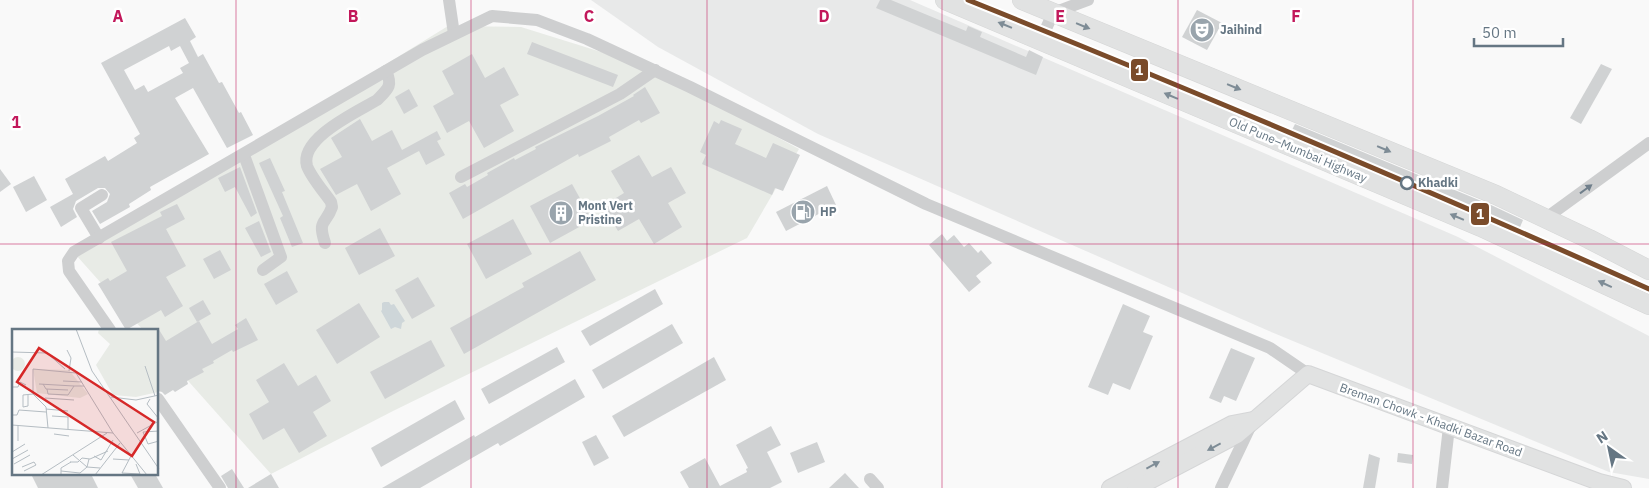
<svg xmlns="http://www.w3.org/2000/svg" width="1649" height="488" font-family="'IBM Plex Sans',sans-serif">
	<rect width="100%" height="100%" fill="#f9f9f9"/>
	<polygon fill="#e8e9e9" points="591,0 910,0 1458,237 1649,336 1649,479 1609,472 1269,331 818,134 658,47"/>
	<polygon fill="#e8ebe6" points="448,26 521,27 643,65 799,149 747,238 393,411 271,474 158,347 158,330 143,330 76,255"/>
	<polygon fill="#ced6d9" points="384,302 389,302 391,305 394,304 405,321 402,323 401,329 395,327 391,329 381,311 382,310 382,303"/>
	<g fill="#d0d2d3" fill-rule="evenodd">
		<polygon points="880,0 891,0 966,31 968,26 982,32 980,37 1026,57 1029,50 1043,57 1036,75 876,8"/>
		<polygon points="1197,10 1222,23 1207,50 1182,37"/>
		<path d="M 185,18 L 196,37 L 190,41 L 198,57 L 203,54 L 219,83 L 222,82 L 239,113 L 241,112 L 253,135 L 227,148 L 193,88 L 175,98 L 209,154 L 150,187 L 151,190 L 129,204 L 130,207 L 100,224 L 92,211 L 107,202 L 110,194 L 105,188 L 98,188 L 76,201 L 73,209 L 77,217 L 61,227 L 50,207 L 73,194 L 65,179 L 105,156 L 108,161 L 137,143 L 134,138 L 140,134 L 101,63 ZM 169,46 L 171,51 L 180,46 L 189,63 L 180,68 L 183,73 L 148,92 L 144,85 L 135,90 L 124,70 Z"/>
		<polygon points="532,42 618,75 613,87 527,54"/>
		<polygon points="472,54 485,78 504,67 519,95 500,105 514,131 484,148 469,121 447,133 433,106 454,94 442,71"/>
		<polygon points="1601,64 1612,69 1581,124 1570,118"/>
		<polygon points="645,87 660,113 641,123 639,120 609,137 611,141 579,157 578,154 463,219 449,193 465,184 467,187 488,175 487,173 514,158 515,160 536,149 535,147 598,116 634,96 633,95"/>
		<polygon points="409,89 418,106 404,114 395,97"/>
		<polygon points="360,119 372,141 392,130 402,150 437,131 441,139 437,141 445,155 426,165 419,151 387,168 401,194 371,211 357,184 336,195 320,169 342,157 331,138"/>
		<polygon points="721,120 742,129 735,144 766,158 773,143 800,155 783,191 775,188 772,195 702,164 706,155 700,152 714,121 719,124"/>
		<polygon points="1295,124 1491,205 1523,220 1518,232 1290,134"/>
		<polygon points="639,155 652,177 671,167 686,193 668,203 682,227 654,244 639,219 618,231 603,206 624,193 611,171"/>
		<polygon points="270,158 285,191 282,192 303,243 292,247 280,218 283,216 259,163"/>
		<polygon points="240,167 257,213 251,217 235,187 225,192 218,178"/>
		<polygon points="0,169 11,184 0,192"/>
		<polygon points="34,176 47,200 26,212 13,187"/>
		<polygon points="572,184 592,220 550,243 530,206"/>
		<polygon points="827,186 836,205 786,231 776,212"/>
		<polygon points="177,204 185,219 166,229 186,266 166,277 183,306 165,317 161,310 126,330 98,284 108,278 110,281 127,271 111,242 162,216 160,212"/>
		<polygon points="513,219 532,254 486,279 467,244"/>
		<polygon points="259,221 271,252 261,257 245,228"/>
		<polygon points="380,228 395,256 359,275 345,248"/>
		<polygon points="942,234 947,241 954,235 964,247 969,243 978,253 981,250 992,263 976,276 981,282 969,292 929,245"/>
		<polygon points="220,250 231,270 214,279 203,259"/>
		<polygon points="580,251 596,280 464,354 450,328 524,287 522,283"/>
		<polygon points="287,271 298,292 276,305 264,284"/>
		<polygon points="418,277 435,306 412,319 395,290"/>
		<polygon points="655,289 663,304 590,346 581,331"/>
		<polygon points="203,300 211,314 197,322 189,308"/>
		<polygon points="359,303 380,337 337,364 316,330"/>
		<polygon points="1123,304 1150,316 1143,332 1153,336 1130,390 1113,383 1108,395 1088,387"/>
		<polygon points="246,318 258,340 233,352 232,350 213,361 214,363 202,369 204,372 187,381 188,384 175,392 173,390 165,395 162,392 158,391 158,328 166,341 199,321 212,344 238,329 235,325"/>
		<polygon points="672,324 683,343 603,389 592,370"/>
		<polygon points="431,340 445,366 385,399 370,372"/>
		<polygon points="557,347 565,362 489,404 481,389"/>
		<polygon points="1231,348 1255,358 1236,401 1224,396 1221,403 1209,398"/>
		<polygon points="714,357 726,380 624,437 612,416"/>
		<polygon points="284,363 298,386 316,375 331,401 313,412 327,436 299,453 284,428 263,440 249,414 269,402 256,380"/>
		<polygon points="575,379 585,397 500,446 498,443 420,488 382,488 474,435 475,437"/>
		<polygon points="455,400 465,419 381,467 371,448"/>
		<polygon points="771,426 781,445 767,452 782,482 770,488 689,488 680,472 705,458 720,486 747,472 746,469 748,468 736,445"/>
		<polygon points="596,435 609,458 594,466 582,442"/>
		<polygon points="817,442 825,462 798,473 790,453"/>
		<polygon points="1398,453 1413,455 1412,464 1397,462"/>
		<polygon points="1369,454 1380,458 1375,488 1363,488"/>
		<polygon points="232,469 244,488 228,488 221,476"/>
		<polygon points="845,473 859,488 829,488"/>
		<polygon points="31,474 91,474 98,488 38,488"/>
		<polygon points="130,474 155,474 163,488 138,488"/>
		<polygon points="271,474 279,488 248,488"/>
	</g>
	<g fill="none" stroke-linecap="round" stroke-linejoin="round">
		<defs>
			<g id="major">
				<polyline points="1110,488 1232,424 1253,420"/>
				<polyline points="1136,488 1237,435 1308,374 1599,482 1623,488"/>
			</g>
			<g id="highway">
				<polyline points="945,0 1481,227 1649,305"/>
				<polyline points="1022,0 1496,195 1589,239 1649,270"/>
			</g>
		</defs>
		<use href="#major" stroke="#d5d6d7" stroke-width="18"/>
		<use href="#highway" stroke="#d5d6d6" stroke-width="20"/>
		<g stroke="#cecfd0" stroke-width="12">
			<polyline points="449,0 454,34"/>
			<polyline points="1041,40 1053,13 1088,0"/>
			<polyline points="244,155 281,257 263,270"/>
			<polyline points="461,177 620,94 655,70"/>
			<polyline points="1546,218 1649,143"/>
			<polyline points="99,238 81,208 102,195"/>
			<path d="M 325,243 C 317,219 326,225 332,207 L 331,202 C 324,192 311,177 307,166 C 299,138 359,111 377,100 C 388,89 393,86 386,71"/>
			<polyline points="110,330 69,271 68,261 74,252 422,50 492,16 537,20 587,39 690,87 926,204 1270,348 1308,374"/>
			<polyline points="158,399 220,488"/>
			<polyline points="870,479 878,488"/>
			<polyline points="1221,488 1251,425"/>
			<polyline points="1442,488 1449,427"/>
		</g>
		<use href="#major" stroke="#e1e2e2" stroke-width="16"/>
		<use href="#highway" stroke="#e1e2e2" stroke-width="19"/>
		<defs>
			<path id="metro-1" d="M 968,0 C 1197,92 1424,188 1649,289"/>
		</defs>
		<use href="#metro-1" stroke="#fff" stroke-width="9"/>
		<use href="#metro-1" stroke="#7a4b2a" stroke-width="5"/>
	</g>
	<defs><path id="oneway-solid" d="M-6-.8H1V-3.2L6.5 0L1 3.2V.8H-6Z" transform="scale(1.25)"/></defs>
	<g fill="#7e8c96">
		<use href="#oneway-solid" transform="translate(1005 25) rotate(-158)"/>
		<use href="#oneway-solid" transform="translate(1083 26) rotate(22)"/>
		<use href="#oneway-solid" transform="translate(1234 87) rotate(22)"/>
		<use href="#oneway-solid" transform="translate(1171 96) rotate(-157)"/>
		<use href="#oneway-solid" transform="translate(1384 149) rotate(23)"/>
		<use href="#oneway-solid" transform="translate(1457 217) rotate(-157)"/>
		<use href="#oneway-solid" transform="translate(1605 284) rotate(-155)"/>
		<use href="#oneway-solid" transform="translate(1214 447) rotate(152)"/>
		<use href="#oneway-solid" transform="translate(1153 465) rotate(-28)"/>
	</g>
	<use fill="#707f8b" href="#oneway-solid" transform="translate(1586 189) rotate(-36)"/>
	<path fill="none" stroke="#c2185b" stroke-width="1" stroke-opacity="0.55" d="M 236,0 L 236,488M 471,0 L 471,488M 707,0 L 707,488M 942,0 L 942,488M 1178,0 L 1178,488M 1413,0 L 1413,488M 0,244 L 1649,244"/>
	<defs>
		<symbol id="theatre-disc" viewBox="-11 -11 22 22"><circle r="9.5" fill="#99a4ac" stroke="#fff"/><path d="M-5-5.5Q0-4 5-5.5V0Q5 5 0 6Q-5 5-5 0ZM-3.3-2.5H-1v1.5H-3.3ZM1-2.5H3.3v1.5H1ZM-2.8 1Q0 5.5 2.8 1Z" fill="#fff"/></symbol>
		<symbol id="fuel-disc" viewBox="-11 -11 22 22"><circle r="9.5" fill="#99a4ac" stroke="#fff"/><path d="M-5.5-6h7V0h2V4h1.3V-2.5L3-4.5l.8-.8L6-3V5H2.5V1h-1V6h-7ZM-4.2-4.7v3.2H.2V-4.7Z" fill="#fff"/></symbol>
		<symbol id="building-disc" viewBox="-11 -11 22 22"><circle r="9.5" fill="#99a4ac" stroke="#fff"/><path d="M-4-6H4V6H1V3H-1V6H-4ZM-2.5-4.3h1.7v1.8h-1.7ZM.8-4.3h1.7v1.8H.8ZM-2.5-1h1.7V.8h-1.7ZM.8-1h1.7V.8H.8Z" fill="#fff"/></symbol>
	</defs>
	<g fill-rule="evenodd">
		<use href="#theatre-disc" x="1188" y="16" width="28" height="28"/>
		<use href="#fuel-disc" x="789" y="198" width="28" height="28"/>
		<use href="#building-disc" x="547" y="199" width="28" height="28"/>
	</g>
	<circle fill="#fff" stroke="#657683" stroke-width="2.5" cx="1407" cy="183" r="6"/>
	<g text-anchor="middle" stroke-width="5" stroke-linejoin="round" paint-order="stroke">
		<g font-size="12" font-weight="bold" fill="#657683" stroke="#fff" text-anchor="start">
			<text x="1220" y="34">Jaihind</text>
			<text x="578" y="210">Mont Vert<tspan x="578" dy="14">Pristine</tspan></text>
			<text x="820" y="216">HP</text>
		</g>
		<g font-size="12" fill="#657683" stroke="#fff">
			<text transform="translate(1298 150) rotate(23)" y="4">Old Pune–Mumbai Highway</text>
			<text transform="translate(1431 420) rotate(20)" y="4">Breman Chowk - Khadki Bazar Road</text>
		</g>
		<g font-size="12" font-weight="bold" fill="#657683" stroke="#fff" text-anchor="start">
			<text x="1418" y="187">Khadki</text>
		</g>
	</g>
	<g transform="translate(12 329)">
		<rect width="146" height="146" fill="#f9f9f9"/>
		<path d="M 87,0 L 146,0 L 146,63 L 124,68 L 101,66 L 84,36 L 98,15 L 86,4 ZM-1 35a7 7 0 1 1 14 0a7 7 0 1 1-14 0ZM 21,40 L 57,41 L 76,65 L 68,69 L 25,64 Z" fill="#e8ebe6"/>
		<path fill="none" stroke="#b5bdc3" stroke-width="1" d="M 64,0 L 80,42 L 147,140M 55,21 L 59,29 L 57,42M 0,23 L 35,24 L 53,40M 133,37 L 143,67M 51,52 L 70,53M 27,55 L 62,57M 31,55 L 34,60 L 56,61M 0,58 L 6,58 L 8,53 L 14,56M 35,60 L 36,65 L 56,66 L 62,57 L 72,57M 16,66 L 16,77 L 11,78 L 11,66 L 21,65M 99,68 L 124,71 L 147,66M 33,69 L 62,71M 138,70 L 135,75 L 147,90M 34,80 L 56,82M 0,86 L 5,86 L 7,81 L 34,83M 40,87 L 56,88 L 56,100M 0,96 L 101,104 L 135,146M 36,99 L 34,78 L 21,65 L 21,40 L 64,44 L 101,104M 131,103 L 136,115 L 147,112M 131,103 L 147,102M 125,104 L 147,92M 42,105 L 57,107M 6,112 L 6,96M 0,123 L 13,115M 61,126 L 75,138 L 88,139M 82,127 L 89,131 L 101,111M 119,127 L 110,144 L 128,145 L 124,135M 0,130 L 16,121M 101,130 L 117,131M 58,133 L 66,133 L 70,129 L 78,130 L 96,122M 2,135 L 18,126M 10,138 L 22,133 L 24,136 L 12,142M 49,142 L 68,144 L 75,138 L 77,130M 29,146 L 95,104M 49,146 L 49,139 L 59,133M 83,146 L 108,114"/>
		<path fill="#d62828" fill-opacity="0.15" stroke="#d62828" stroke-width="2.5" d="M 27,19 L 142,93 L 120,127 L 5,53 Z"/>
		<rect width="146" height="146" fill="none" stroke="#657683" stroke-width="2.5"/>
	</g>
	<g font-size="16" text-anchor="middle" font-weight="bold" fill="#c2185b" stroke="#fff" stroke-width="5" stroke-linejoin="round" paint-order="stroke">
		<text x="118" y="22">A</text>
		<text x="353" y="22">B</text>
		<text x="589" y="22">C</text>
		<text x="824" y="22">D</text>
		<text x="1060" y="22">E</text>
		<text x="1296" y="22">F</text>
		<text x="16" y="128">1</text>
	</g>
	<g stroke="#fff" stroke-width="2">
		<rect x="1130" y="58" width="19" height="24" rx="5" fill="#7a4b2a"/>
		<rect x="1470" y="202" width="20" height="24" rx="5" fill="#7a4b2a"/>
	</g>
	<g font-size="14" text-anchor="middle" font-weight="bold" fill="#fff">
		<text x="1139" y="75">1</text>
		<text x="1480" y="219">1</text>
	</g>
	<g transform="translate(1609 448) rotate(327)" stroke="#ffffff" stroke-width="4" paint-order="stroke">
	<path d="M0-4L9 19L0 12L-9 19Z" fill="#657683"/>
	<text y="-8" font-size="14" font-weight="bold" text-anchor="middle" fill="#657683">N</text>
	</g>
	<path d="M1474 38v8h89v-8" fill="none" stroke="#657683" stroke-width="2.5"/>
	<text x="1482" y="38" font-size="15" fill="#657683" stroke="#ffffff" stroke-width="4" paint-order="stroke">50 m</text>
</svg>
